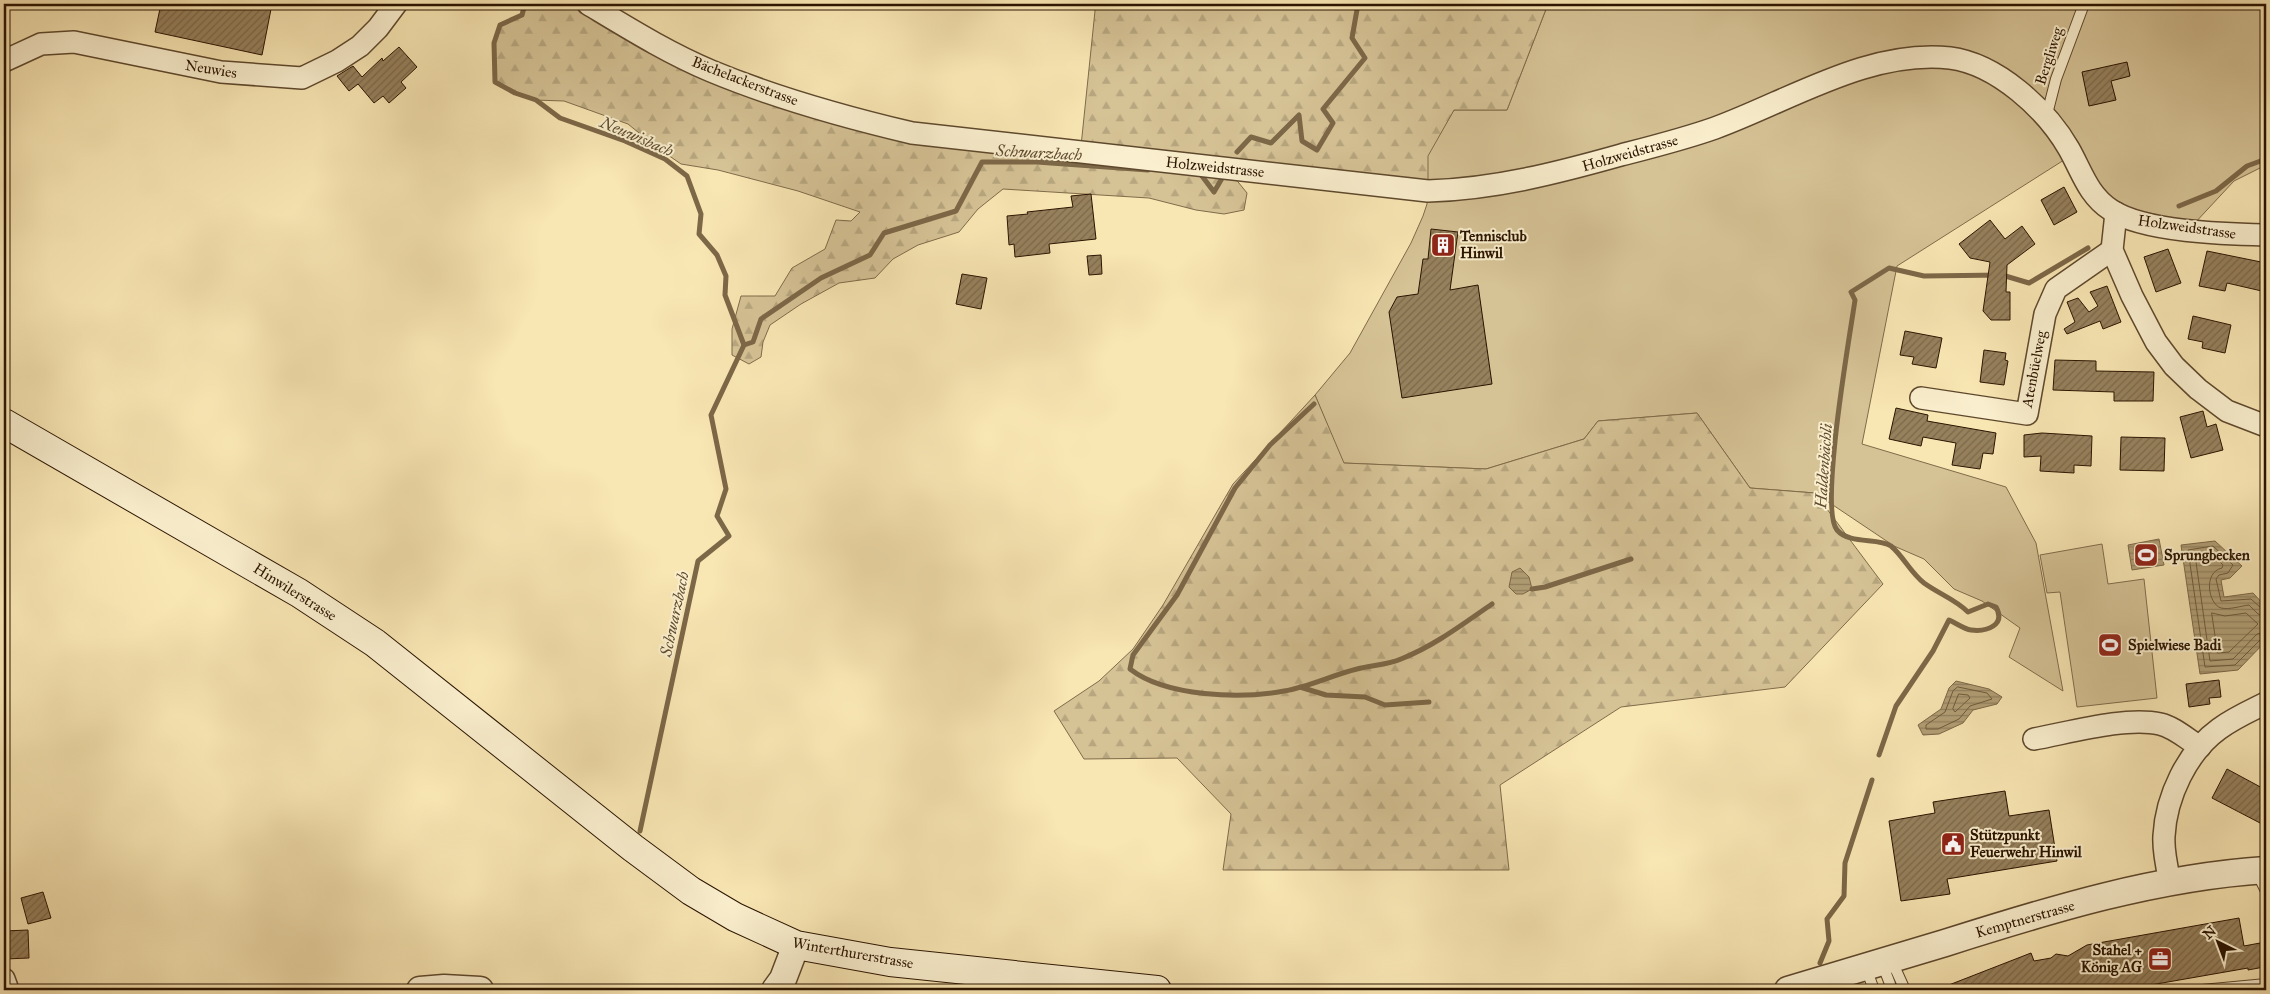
<svg xmlns="http://www.w3.org/2000/svg" width="2270" height="994" font-family="'IM FELL Great Primer',serif">
	<defs>
		<pattern id="forest-firs" width="22" height="20" patternUnits="userSpaceOnUse" patternTransform="scale(1.25)"><rect width="22" height="20" fill="#d5c295"/><path d="M5 1l3.5 6h-7zM16 11l3.5 6h-7z" fill="#b7a67f"/></pattern>
		<pattern id="water-rules" width="6" height="5" patternUnits="userSpaceOnUse" patternTransform="scale(1.25)"><rect width="6" height="5" fill="#b29f76"/><path d="M0 2.5h6" fill="none" stroke="#91805e"/></pattern>
		<pattern id="building-hatch" width="6" height="6" patternUnits="userSpaceOnUse" patternTransform="scale(1.25)"><rect width="6" height="6" fill="#96815d"/><path d="M-1 1l2-2M0 6l6-6M5 7l2-2" fill="none" stroke="#7b684a"/></pattern>
	</defs>
	<rect width="100%" height="100%" fill="#f8e6b3"/>
	<filter id="stains"><feTurbulence type="fractalNoise" baseFrequency=".004" numOctaves="4"/><feColorMatrix values="0 0 0 0 .2 0 0 0 0 .09 0 0 0 0 .02 0 0 0 .5 -.17"/></filter>
	<radialGradient id="worn" r=".72"><stop offset=".6" stop-color="#630" stop-opacity="0"/><stop offset="1" stop-color="#630" stop-opacity=".3"/></radialGradient>
	<g fill="#d5c295" stroke="#806b4a">
		<polygon points="1548,4 2266,4 2266,165 2234,181 2179,240 2104,213 2064,160 1897,266 1862,444 2006,487 2036,543 2063,691 2009,657 2020,628 1982,601 1954,589 1924,559 1894,546 1815,493 1750,488 1697,413 1598,421 1584,439 1486,469 1343,463 1315,395 1350,353 1411,243 1423,216 1427,204 1427,156 1454,110 1507,110"/>
		<polygon points="2102,544 2108,584 2144,579 2157,698 2077,707 2060,592 2047,593 2040,555"/>
	</g>
	<g fill="url(#forest-firs)" stroke="#806b4a">
		<polygon points="525,4 588,4 654,44 858,120 1230,172 1247,193 1244,210 1224,214 1196,210 1149,198 1003,189 978,209 959,232 918,245 893,259 875,278 839,283 801,304 770,325 763,342 761,357 749,364 732,355 732,329 741,296 775,296 792,268 825,249 836,220 851,221 860,212 798,191 718,170 681,164 655,146 628,124 564,101 534,100 515,93 495,82 494,43 500,25 522,15"/>
		<polygon points="1094,4 1548,4 1507,110 1454,110 1428,156 1428,191 1081,146 1095,11"/>
		<polygon points="1315,395 1344,463 1486,469 1584,439 1598,421 1697,413 1750,488 1815,493 1883,584 1785,687 1621,707 1500,785 1509,870 1223,870 1231,814 1177,758 1084,759 1054,711 1099,681 1133,649 1163,605 1233,484"/>
	</g>
	<g fill="url(#water-rules)" stroke="#7c6747">
		<polygon points="2159,539 2164,565 2132,570 2128,545"/>
		<polygon points="2215,541 2242,566 2230,578 2221,580 2224,597 2253,593 2266,607 2266,641 2238,670 2200,674 2181,545"/>
		<polygon points="1520,568 1529,577 1532,589 1523,594 1516,594 1509,587 1512,572"/>
		<polygon points="1956,681 1989,689 2002,697 1997,704 1973,710 1963,723 1939,734 1923,735 1918,725 1941,709 1949,688"/>
	</g>
	<g fill="none" stroke-linecap="round" stroke-linejoin="round">
		<g stroke="#6e5a3b" stroke-width="1">
			<polygon points="2154,546 2157,561 2136,563 2134,549"/>
			<polyline points="2266,610 2261,608 2251,599 2221,601 2216,579 2219,575 2228,573 2233,565 2213,546 2188,550 2205,667 2235,665 2261,639 2266,638"/>
			<polygon points="2212,613 2225,616 2246,613 2258,624 2229,652 2218,653"/>
			<path d="M 2266,616 L 2258,614 L 2249,605 C 2241,606 2229,610 2221,608 C 2208,604 2203,572 2222,568 L 2223,565 L 2211,553 L 2195,555 L 2210,661 L 2233,659 L 2257,634 L 2266,632"/>
			<polygon points="1958,687 1987,693 1992,699 1970,706 1959,719 1938,729 1926,729 1926,725 1945,712 1953,691"/>
			<polygon points="1959,694 1968,695 1970,698 1955,712 1953,709"/>
		</g>
		<g stroke="#7c6747" stroke-width="5">
			<polyline points="525,4 522,15 500,25 494,43 495,82 515,93 536,100 560,118 625,141 665,159 687,176 701,214 699,234 717,255 726,276 725,295 744,345"/>
			<polyline points="1237,152 1251,137 1271,143 1299,115 1302,141 1317,150 1333,123 1323,109 1365,58 1352,38 1358,4"/>
			<polyline points="1199,172 1214,192 1224,175"/>
			<polyline points="2179,206 2216,191 2247,166 2266,159"/>
			<path d="M 1314,404 L 1270,445 L 1235,488 L 1177,595 L 1133,655 L 1130,669 C 1166,697 1241,699 1284,691 C 1309,687 1332,675 1357,669 C 1371,665 1388,665 1401,659 C 1434,646 1463,624 1492,604"/>
			<polyline points="1532,589 1545,587 1631,559"/>
			<polyline points="1300,687 1326,695 1365,697 1385,705 1429,702"/>
			<path d="M 1879,755 L 1896,706 L 1933,651 L 1949,620 C 1956,623 1964,629 1971,630 C 1987,632 2006,625 1996,607 L 1988,604 L 1968,612 C 1955,599 1939,594 1924,583 C 1911,573 1903,556 1891,546 C 1878,537 1850,545 1837,530 C 1819,509 1850,335 1855,300 L 1851,292 L 1889,268 L 1924,276 L 2002,275 L 2029,283 L 2088,248"/>
			<polyline points="640,831 698,561 729,536 717,516 726,489 711,415 744,345 753,342 761,319 821,278 870,255 884,233 956,211 982,162 1037,162 1148,170"/>
			<polyline points="1820,963 1829,941 1827,919 1844,896 1845,863 1872,780"/>
		</g>
	</g>
	<g fill="url(#building-hatch)" stroke="#2b1400">
		<polygon points="161,4 272,4 262,55 155,32"/>
		<polygon points="399,47 417,67 401,82 406,88 389,103 383,96 374,103 358,84 349,91 337,76 353,66 362,77 382,58 383,61"/>
		<polygon points="2127,62 2130,76 2111,81 2116,100 2089,106 2082,72"/>
		<polygon points="2064,187 2077,212 2054,225 2041,200"/>
		<polygon points="1091,194 1096,239 1049,244 1050,253 1015,257 1014,244 1009,245 1007,216 1028,214 1027,212 1073,207 1071,196"/>
		<polygon points="1990,220 2005,239 2022,226 2035,244 2007,265 2006,292 2010,292 2010,320 1991,320 1983,311 1990,262 1970,258 1959,244"/>
		<polygon points="1431,229 1458,232 1450,290 1478,285 1492,384 1402,398 1389,312 1397,297 1418,294 1423,259 1428,259"/>
		<polygon points="2168,249 2181,283 2156,292 2144,257"/>
		<polygon points="2207,251 2266,263 2266,292 2227,283 2225,291 2199,286"/>
		<polygon points="1101,255 1102,274 1089,275 1087,256"/>
		<polygon points="962,274 987,278 981,309 956,304"/>
		<polygon points="2107,286 2121,322 2103,329 2100,321 2067,334 2064,329 2075,322 2067,302 2078,298 2089,312 2098,306 2090,292"/>
		<polygon points="2193,316 2231,325 2225,353 2202,348 2203,342 2188,339"/>
		<polygon points="1905,331 1942,338 1936,368 1912,364 1914,357 1900,355"/>
		<polygon points="1984,350 2006,353 2005,360 2008,361 2004,385 1980,382"/>
		<polygon points="2055,360 2096,361 2096,371 2154,372 2153,401 2114,401 2114,392 2053,390"/>
		<polygon points="1896,408 1928,415 1927,421 1996,433 1993,454 1983,453 1980,469 1952,465 1956,443 1923,437 1921,446 1889,439"/>
		<polygon points="2203,411 2207,427 2216,424 2223,450 2191,458 2180,417"/>
		<polygon points="2042,433 2092,436 2091,466 2074,465 2074,473 2040,471 2041,456 2024,457 2024,435"/>
		<polygon points="2121,437 2165,438 2164,471 2120,470"/>
		<polygon points="2219,680 2221,697 2209,698 2210,704 2189,707 2186,684"/>
		<polygon points="2227,769 2266,790 2266,816 2262,824 2212,798"/>
		<polygon points="2005,791 2009,816 2049,810 2057,861 1947,879 1950,894 1901,901 1889,821 1935,813 1933,802"/>
		<polygon points="43,892 51,918 28,924 21,898"/>
		<polygon points="2239,918 2244,946 2260,943 2264,967 2248,970 2248,968 2122,990 1936,990 2031,953 2034,961 2051,958 2056,954 2068,956 2087,945"/>
		<polygon points="28,930 29,958 5,959 4,931"/>
	</g>
	<g fill="none" stroke-linecap="round" stroke-linejoin="round">
		<defs>
			<g id="service">
				<polyline points="2046,118 2056,79 2084,4"/>
				<polyline points="2256,871 2266,891"/>
				<polyline points="1891,959 1905,990"/>
				<polyline points="1882,963 1890,984 1889,990"/>
				<polyline points="1866,968 1874,990"/>
				<polyline points="2202,990 2266,984"/>
			</g>
			<g id="minor">
				<path d="M 588,4 C 628,28 668,53 711,71 C 776,98 844,117 912,133 L 1428,191 C 1495,189 1557,173 1621,155 C 1652,147 1684,139 1715,128 C 1789,101 1869,49 1950,58 C 1997,64 2046,109 2069,149 C 2082,172 2088,195 2111,210 C 2144,232 2226,234 2266,235"/>
				<polyline points="4,61 41,44 74,42 221,72 302,78 337,61 360,46 378,28 396,4"/>
				<polyline points="2116,213 2112,250 2132,296 2156,342 2174,366 2198,389 2227,411 2266,426"/>
				<polyline points="1921,398 2027,414 2045,314 2056,289 2112,250"/>
				<path d="M 2034,739 C 2068,733 2126,716 2160,724 C 2174,727 2187,739 2200,747"/>
				<path d="M 2170,882 C 2167,868 2163,851 2164,836 C 2166,797 2187,752 2219,729 C 2234,718 2250,711 2266,703"/>
				<polyline points="4,979 8,990"/>
			</g>
			<g id="tertiary">
				<polyline points="420,990 444,988 480,990"/>
				<polyline points="775,990 783,979 796,945"/>
				<path d="M 1788,990 C 1840,974 1893,959 1945,943 C 2049,910 2156,877 2266,870"/>
			</g>
			<polyline id="secondary" points="4,423 299,593 375,643 633,848 691,891 735,917 796,945 890,962 1157,990"/>
		</defs>
		<use href="#service" stroke="#5e482d" stroke-width="12"/>
		<use href="#minor" stroke="#5e482d" stroke-width="24"/>
		<use href="#tertiary" stroke="#5e482d" stroke-width="29"/>
		<use href="#secondary" stroke="#2b1400" stroke-width="30"/>
		<use href="#service" stroke="#faefce" stroke-width="10"/>
		<use href="#minor" stroke="#faefce" stroke-width="21"/>
		<use href="#tertiary" stroke="#faefce" stroke-width="26"/>
		<use href="#secondary" stroke="#faefce" stroke-width="28"/>
	</g>
	<defs>
		<symbol id="building-square" viewBox="-11 -11 22 22"><rect x="-9" y="-9" width="18" height="18" rx="4" fill="#8f2418" stroke="#faefce"/><path d="M-4-6H4V6H1V3H-1V6H-4ZM-2.5-4.3h1.7v1.8h-1.7ZM.8-4.3h1.7v1.8H.8ZM-2.5-1h1.7V.8h-1.7ZM.8-1h1.7V.8H.8Z" fill="#fff"/></symbol>
		<symbol id="stadium-square" viewBox="-11 -11 22 22"><rect x="-9" y="-9" width="18" height="18" rx="4" fill="#8f2418" stroke="#faefce"/><path d="M0-5a6.5 5 0 1 0 0 10a6.5 5 0 1 0 0-10ZM-3.5-1.8h7v3.6h-7Z" fill="#fff"/></symbol>
		<symbol id="civic-square" viewBox="-11 -11 22 22"><rect x="-9" y="-9" width="18" height="18" rx="4" fill="#8f2418" stroke="#faefce"/><path d="M-.6-6.5H3V-4.5H.6V-3L4-1V1h2V6H-6V1h2V-1L-.6-3ZM-1.2 2.5V6h2.4V2.5Z" fill="#fff"/></symbol>
		<symbol id="office-square" viewBox="-11 -11 22 22"><rect x="-9" y="-9" width="18" height="18" rx="4" fill="#8f2418" stroke="#faefce"/><path d="M-6-3h4V-5.5h4V-3h4V5H-6ZM-1-4.5V-3h2v-1.5ZM-6 0V1H6V0Z" fill="#fff"/></symbol>
	</defs>
	<g fill-rule="evenodd">
		<use href="#building-square" x="1429" y="231" width="28" height="28"/>
		<use href="#stadium-square" x="2132" y="541" width="28" height="28"/>
		<use href="#stadium-square" x="2096" y="631" width="28" height="28"/>
		<use href="#civic-square" x="1939" y="830" width="28" height="28"/>
		<use href="#office-square" x="2146" y="945" width="28" height="28"/>
	</g>
	<g text-anchor="middle" stroke-width="4" stroke-linejoin="round" paint-order="stroke">
		<g font-size="15" fill="#2b1400" stroke="#faefce">
			<text transform="translate(2049 56) rotate(-72)" y="5">Bergliweg</text>
			<text transform="translate(211 69) rotate(9)" y="5">Neuwies</text>
			<text transform="translate(745 81) rotate(21)" y="5">Bächelackerstrasse</text>
			<text transform="translate(1630 153) rotate(-16)" y="5">Holzweidstrasse</text>
			<text transform="translate(1215 167) rotate(6)" y="5">Holzweidstrasse</text>
			<text transform="translate(2187 227) rotate(8)" y="5">Holzweidstrasse</text>
			<text transform="translate(2034 369) rotate(-79)" y="5">Atenbüelweg</text>
			<text transform="translate(295 592) rotate(32)" y="5">Hinwilerstrasse</text>
			<text transform="translate(2025 919) rotate(-16)" y="5">Kemptnerstrasse</text>
			<text transform="translate(853 953) rotate(10)" y="5">Winterthurerstrasse</text>
		</g>
		<g font-size="15" font-weight="bold" fill="#2b1400" stroke="#faefce" text-anchor="start">
			<text x="1460" y="241">Tennisclub<tspan x="1460" dy="17">Hinwil</tspan></text>
			<text x="2164" y="560">Sprungbecken</text>
			<text x="2128" y="650">Spielwiese Badi</text>
			<text x="1970" y="840">Stützpunkt<tspan x="1970" dy="17">Feuerwehr Hinwil</tspan></text>
			<text x="2142" y="955" text-anchor="end">Stahel +<tspan x="2142" dy="17">König AG</tspan></text>
		</g>
		<g font-size="16" font-style="italic" fill="#614c2f" stroke="#faefce">
			<text transform="translate(637 136) rotate(23)" y="6">Neuwisbach</text>
			<text transform="translate(1039 152) rotate(3)" y="6">Schwarzbach</text>
			<text transform="translate(1823 466) rotate(-86)" y="6">Haldenbächli</text>
			<text transform="translate(674 614) rotate(-78)" y="6">Schwarzbach</text>
		</g>
	</g>
	<rect width="2270" height="994" fill="none" stroke="#f8e6b3" stroke-width="20"/>
	<rect x="5" y="5" width="2260" height="984" fill="none" stroke="#2b1400" stroke-width="2.5"/>
	<rect x="10" y="10" width="2250" height="974" fill="none" stroke="#2b1400"/>
	<g transform="translate(2218 942) rotate(318)" stroke="#faefce" stroke-width="4" paint-order="stroke">
	<path d="M0-4L9 19L0 12L-9 19Z" fill="#2b1400"/>
	<text y="-8" font-size="14" font-weight="bold" text-anchor="middle" fill="#2b1400">N</text>
	</g>
	<rect width="100%" height="100%" filter="url(#stains)"/>
	<rect width="100%" height="100%" fill="url(#worn)"/>
</svg>
